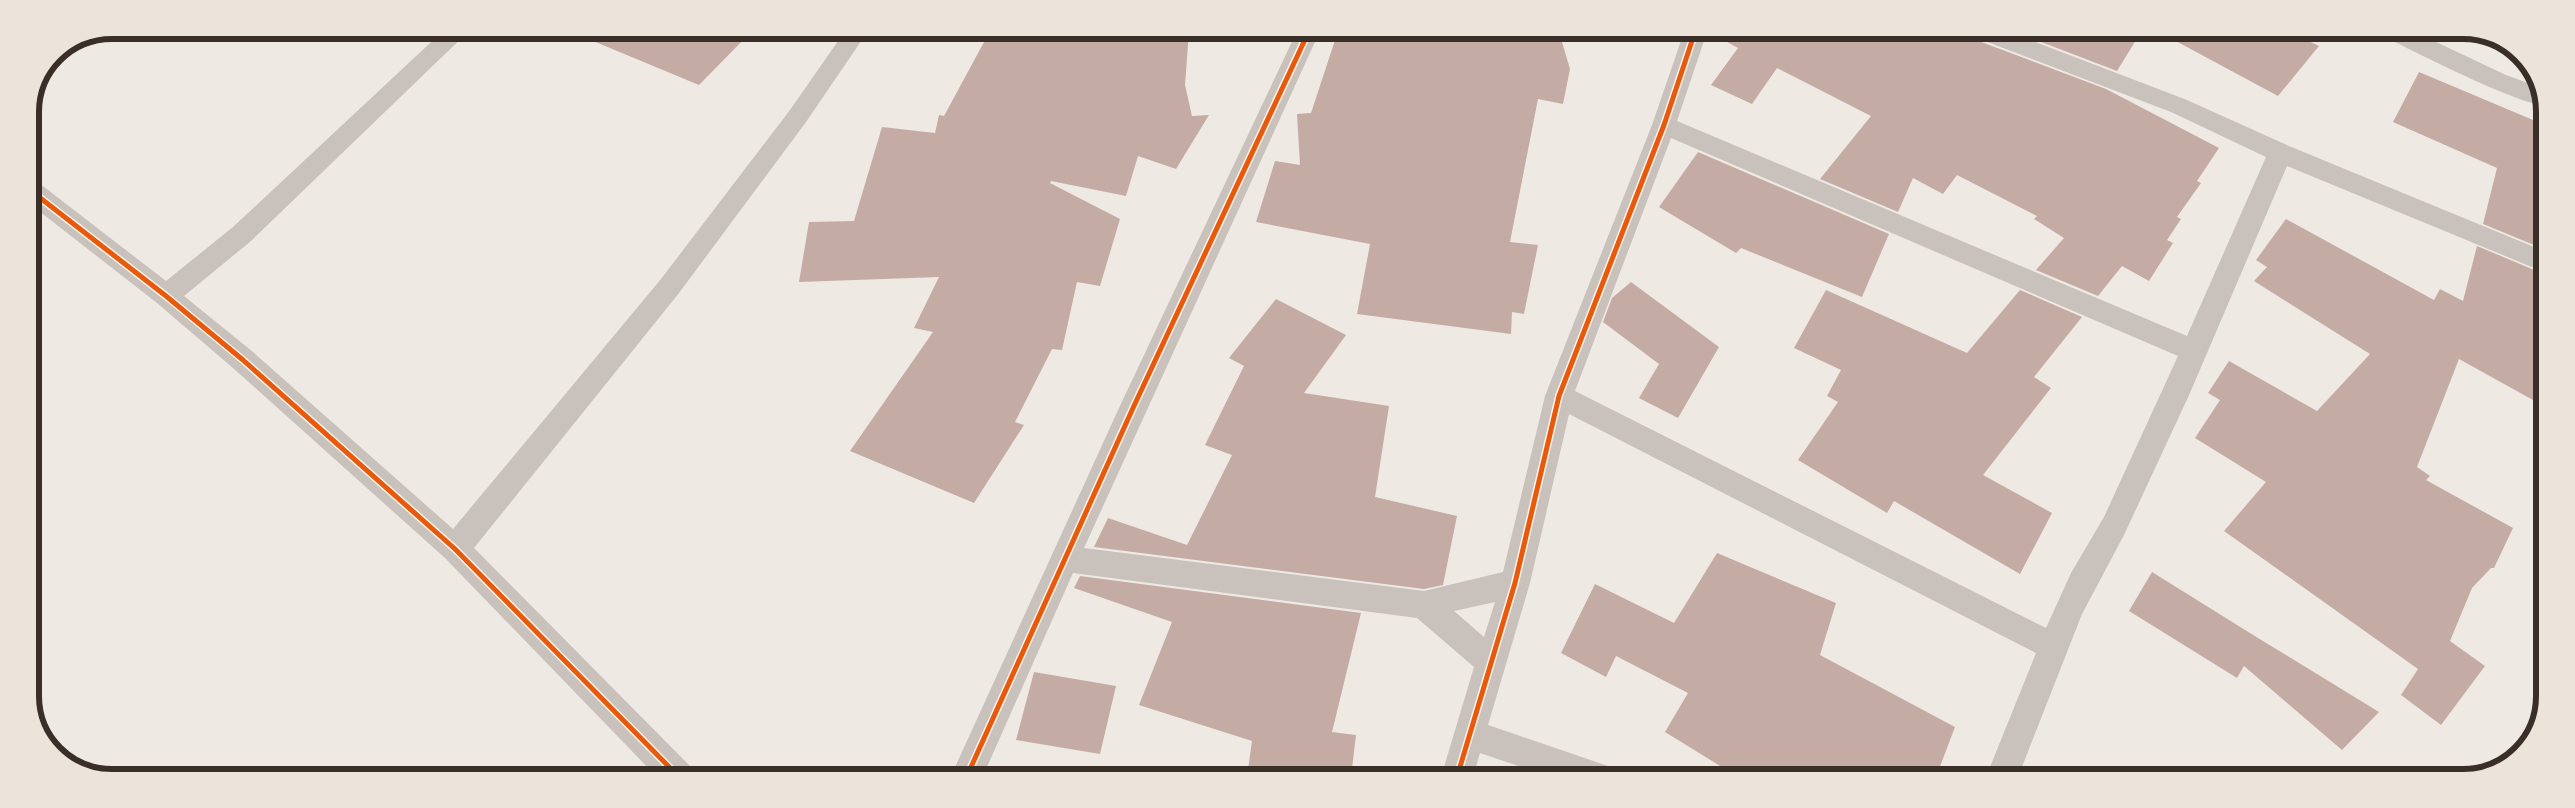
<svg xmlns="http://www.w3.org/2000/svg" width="2575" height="808" font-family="Montserrat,sans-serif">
	<rect width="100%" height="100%" fill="#efe9e3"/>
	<g fill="#c4aca4">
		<polygon points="569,31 752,31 699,85"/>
		<polygon points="990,31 1189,31 1185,85 1192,116 1209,115 1176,169 1138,156 1126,196 1051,181 1050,183 1120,219 1100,286 1077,282 1062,350 1052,349 1015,422 1024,425 974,503 850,451 933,332 914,328 939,277 799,282 809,222 854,221 882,127 935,133 939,115 944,116"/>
		<polygon points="1338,31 1559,32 1570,69 1563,104 1538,99 1510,242 1538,245 1524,314 1512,312 1511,334 1357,314 1370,244 1256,222 1275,161 1300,165 1297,114 1311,113"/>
		<polygon points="1709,32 1972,32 1976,40 2106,89 2219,148 2197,181 2201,183 2177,217 2181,219 2167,240 2173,243 2149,281 2122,266 2098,296 2036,270 2064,238 2034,219 2037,216 1957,175 1943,194 1913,178 1898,212 1820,179 1871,116 1777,68 1752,104 1711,85 1738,48"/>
		<polygon points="2015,32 2141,32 2117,71"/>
		<polygon points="2159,32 2292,33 2319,46 2278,96"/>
		<polygon points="2419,72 2545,125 2544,249 2483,224 2497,168 2393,122"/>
		<polygon points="1698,152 1889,234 1862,297 1741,248 1736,253 1659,207"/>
		<polygon points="2286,219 2434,300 2440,289 2463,301 2477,246 2544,274 2544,406 2459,359 2417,467 2430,476 2426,480 2513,528 2494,568 2491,568 2472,588 2450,641 2485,666 2441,725 2401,695 2418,669 2224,531 2266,482 2195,438 2220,400 2208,393 2229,361 2317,411 2370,354 2254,281 2267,267 2256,260"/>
		<polygon points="1631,282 1719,347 1678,418 1639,398 1659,364 1603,322 1612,298"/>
		<polygon points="1826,290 1967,353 2020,290 2082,317 2034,377 2051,388 1983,475 2052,513 2020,574 1894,501 1887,513 1798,460 1838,402 1827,396 1841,370 1794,348"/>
		<polygon points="1276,299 1346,335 1304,393 1389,406 1375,497 1457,516 1443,585 1424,589 1094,547 1108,518 1187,545 1232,455 1205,445 1244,366 1229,358"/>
		<polygon points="1717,553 1836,603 1820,655 1955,727 1936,777 1738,777 1665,732 1688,693 1616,656 1606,677 1561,653 1595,584 1674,623"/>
		<polygon points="2152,572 2258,638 2379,712 2342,750 2244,666 2237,678 2129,611"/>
		<polygon points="1080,576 1361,613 1332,732 1356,735 1351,777 1247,777 1252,741 1139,705 1172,622 1074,588"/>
		<polygon points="1034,672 1116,686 1100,754 1016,740"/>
	</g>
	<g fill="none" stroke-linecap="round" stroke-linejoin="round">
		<g fill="#c8c1bc" fill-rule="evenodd">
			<polygon points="444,30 470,30 251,241 184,296 253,352 453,529 661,279 790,110 845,31 868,31 806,122 679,293 474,548 689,765 694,776 656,776 445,558 233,368 157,303 30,204 30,180 39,183 166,281 233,227"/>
			<path d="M 1297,31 L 1320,31 L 1084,548 L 1424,591 L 1503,572 L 1545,396 L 1652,125 L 1684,32 L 1707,32 L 1677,121 L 2187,336 L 2266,157 L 2171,112 L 1977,38 L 1974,32 L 2009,32 L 2187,100 L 2289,146 L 2544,251 L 2544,272 L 2287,166 L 2190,393 L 2124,535 L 2082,614 L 2018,777 L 1986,777 L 2036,653 L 1569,414 L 1530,583 L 1488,725 L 1608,766 L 1613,777 L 1551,777 L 1480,753 L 1473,777 L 1441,777 L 1474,667 L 1417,618 L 1073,573 L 983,776 L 951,776 L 1119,408 ZM 1671,138 L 2178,356 L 2104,517 L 2071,573 L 2046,628 L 1575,391 ZM 1495,602 L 1484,637 L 1454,611 Z"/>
			<path d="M 2385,33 L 2417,33 L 2506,75 L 2536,86 L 2544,104 C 2527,109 2411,50 2389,39 Z"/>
		</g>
		<defs>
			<g id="cycleway">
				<polyline points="30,190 166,296 243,360 455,549 678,776"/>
				<polyline points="967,776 1133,408 1309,31"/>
				<polyline points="1457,777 1515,583 1559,396 1664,125 1695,32"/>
			</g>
		</defs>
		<use href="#cycleway" stroke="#fbf3eb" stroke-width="8"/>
		<use href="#cycleway" stroke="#e8590c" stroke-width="5"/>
	</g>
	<path d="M0 0H2575V808H0ZM112 39H2463A73 73 0 0 1 2536 112V696A73 73 0 0 1 2463 769H112A73 73 0 0 1 39 696V112A73 73 0 0 1 112 39Z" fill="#ece3db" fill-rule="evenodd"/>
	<path fill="none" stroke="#3a2e29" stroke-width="6" d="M112 39H2463A73 73 0 0 1 2536 112V696A73 73 0 0 1 2463 769H112A73 73 0 0 1 39 696V112A73 73 0 0 1 112 39Z"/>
</svg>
